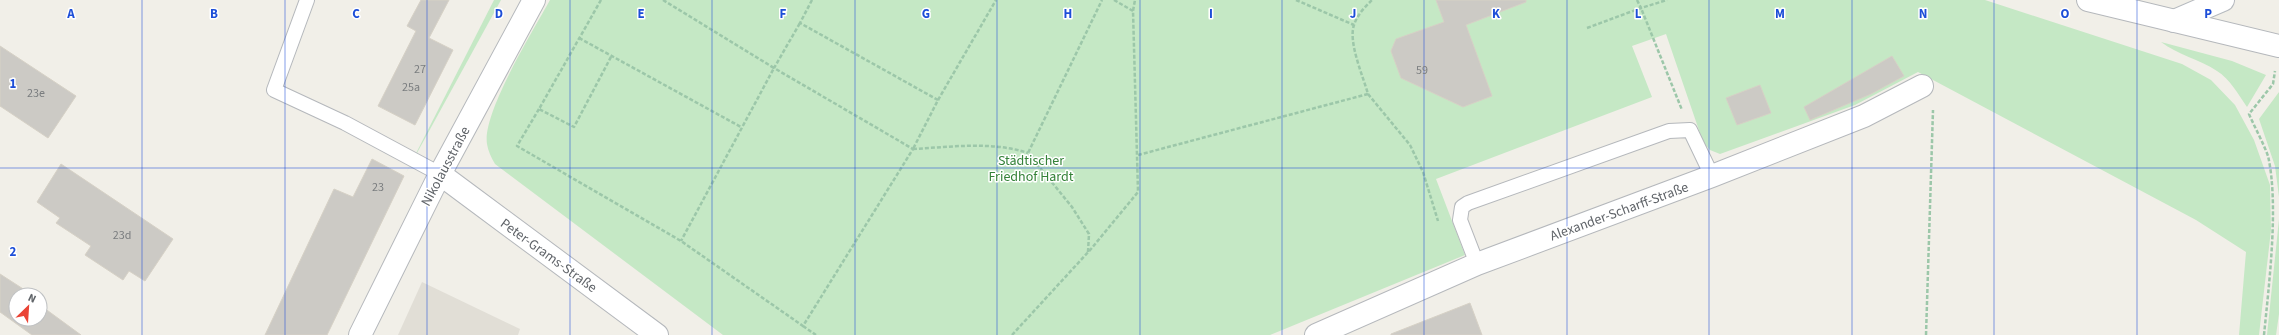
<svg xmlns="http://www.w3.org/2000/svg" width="2279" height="335" font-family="'Source Sans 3',sans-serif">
	<rect width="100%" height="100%" fill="#f1efe8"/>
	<polygon fill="#e1ded6" points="422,282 520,329 518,335 398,335"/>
	<g fill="#c5e8c5">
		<polygon points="494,0 501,0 406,173"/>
		<path d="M 550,0 L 1985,0 L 2182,64 L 2211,80 L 2235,105 L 2254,140 L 2270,185 L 2271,230 L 2259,335 L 2239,335 L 2246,252 L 2196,220 L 1918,72 L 1855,105 L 1720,154 L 1710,150 L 1703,142 L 1666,34 L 1632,46 L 1652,97 L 1436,179 L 1465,255 L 1270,335 L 723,335 L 495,164 C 491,157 488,151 487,144 C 482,113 533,31 550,0 Z"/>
		<path d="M 2161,42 L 2232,61 L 2266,75 L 2247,107 C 2238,94 2230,79 2217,71 C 2199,59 2178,55 2161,42 Z"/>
		<polygon points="2279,92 2279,197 2275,166 2259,119"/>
		<polygon points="2279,219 2279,314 2276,335 2267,335"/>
	</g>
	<g fill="#cccac5" stroke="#d6d1c6">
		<polygon points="421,0 449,0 429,38 453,50 415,125 378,106 416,31 407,26"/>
		<polygon points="1436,0 1526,0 1526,2 1466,25 1492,96 1463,107 1401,78 1391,51 1396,39 1444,22"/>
		<polygon points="0,46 76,96 48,138 0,106"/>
		<polygon points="1892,56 1904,76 1871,94 1810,120 1804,107"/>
		<polygon points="1760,85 1771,113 1737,125 1726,98"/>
		<polygon points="372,159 404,176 327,335 265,335 334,189 353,197"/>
		<polygon points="61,164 173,239 145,281 129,271 123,280 85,255 91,246 56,223 60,218 37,202"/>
		<polygon points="0,274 31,294 16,295 16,319 40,319 40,305 81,335 32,335 0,312"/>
		<polygon points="1470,303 1482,335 1391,335 1391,334"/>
	</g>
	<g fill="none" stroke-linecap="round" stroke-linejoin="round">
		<defs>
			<g id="lane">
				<polyline points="307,0 274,90 345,123 440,174"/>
				<polyline points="1477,264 1460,220 1462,207 1468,203 1669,131 1690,130 1712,176"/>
			</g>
			<g id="street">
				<polyline points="2088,0 2279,46"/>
				<polyline points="440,174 657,335"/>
				<polyline points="360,335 440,174 534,0"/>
				<polyline points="1316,335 1477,264 1712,176 1864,116 1922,86"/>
			</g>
			<polyline id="secondary" points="2174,21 2223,0"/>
		</defs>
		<use href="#lane" stroke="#b5b8bc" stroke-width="16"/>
		<use href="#street" stroke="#b5b8bc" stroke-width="24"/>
		<use href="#secondary" stroke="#b6babf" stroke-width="24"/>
		<g stroke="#9cc7a9" stroke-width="2.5" stroke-dasharray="4 2" stroke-linecap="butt">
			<polyline points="601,0 539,109 574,127 612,55"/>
			<polyline points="663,0 774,68 681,241"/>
			<polyline points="812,0 800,23 938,100 913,149"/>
			<polyline points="1114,0 1133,11"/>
			<polyline points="1296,0 1354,25"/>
			<polyline points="1637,0 1641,8 1667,0"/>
			<polyline points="1587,28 1641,8 1682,110"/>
			<polyline points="579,38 741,127"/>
			<polyline points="1368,94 1410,145 1423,172 1438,221"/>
			<polyline points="938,100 996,0"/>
			<polyline points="539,109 517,146 681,241 803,326 913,149 774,68 800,23"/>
			<path d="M 913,149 C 951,147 992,141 1028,153"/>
			<path d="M 1138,155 L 1368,94 C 1363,76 1348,42 1354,25 C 1357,15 1365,7 1372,0"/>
			<polyline points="1088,252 1089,234 1072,207 1028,153 1102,0"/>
			<polyline points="803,326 816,335"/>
			<polyline points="1012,335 1091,249 1138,192 1133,11 1135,0"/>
			<polyline points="1926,335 1933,110"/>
			<path d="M 2264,335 C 2269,284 2279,204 2268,156 C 2263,142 2255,128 2249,114 L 2273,84 L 2275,71"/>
		</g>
		<use href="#lane" stroke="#fff" stroke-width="14"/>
		<use href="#street" stroke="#fff" stroke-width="22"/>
		<use href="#secondary" stroke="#fff" stroke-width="22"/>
	</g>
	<path fill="none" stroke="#1d4ed8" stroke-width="1" stroke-opacity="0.55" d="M 142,0 L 142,335M 285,0 L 285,335M 427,0 L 427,335M 570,0 L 570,335M 712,0 L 712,335M 855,0 L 855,335M 997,0 L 997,335M 1140,0 L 1140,335M 1282,0 L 1282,335M 1424,0 L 1424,335M 1567,0 L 1567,335M 1709,0 L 1709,335M 1852,0 L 1852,335M 1994,0 L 1994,335M 2137,0 L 2137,335M 0,168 L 2279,168"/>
	<g text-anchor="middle" stroke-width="3" stroke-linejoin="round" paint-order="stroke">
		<g font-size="12" fill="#7a7d7f">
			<text x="420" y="73">27</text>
			<text x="1422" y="74">59</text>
			<text x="411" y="91">25a</text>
			<text x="36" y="97">23e</text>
			<text x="378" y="191">23</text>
			<text x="122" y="239">23d</text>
		</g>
		<g font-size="14" fill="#348238" stroke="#fff">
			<text x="1031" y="165">Städtischer<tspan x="1031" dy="16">Friedhof Hardt</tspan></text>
		</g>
		<g font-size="14" fill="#5f6368" stroke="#fff">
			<text transform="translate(445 166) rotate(-62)" y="5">Nikolausstraße</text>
			<text transform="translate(1619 211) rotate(-20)" y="5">Alexander-Scharff-Straße</text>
			<text transform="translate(549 255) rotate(36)" y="5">Peter-Grams-Straße</text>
		</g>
	</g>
	<g font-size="13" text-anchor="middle" font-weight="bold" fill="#1d4ed8" stroke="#fff" stroke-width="3" stroke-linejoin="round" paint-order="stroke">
		<text x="71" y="18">A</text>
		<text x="214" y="18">B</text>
		<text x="356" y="18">C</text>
		<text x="499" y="18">D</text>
		<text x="641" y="18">E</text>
		<text x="783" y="18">F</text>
		<text x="926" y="18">G</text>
		<text x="1068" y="18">H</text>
		<text x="1211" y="18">I</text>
		<text x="1353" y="18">J</text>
		<text x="1496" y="18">K</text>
		<text x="1638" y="18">L</text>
		<text x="1780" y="18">M</text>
		<text x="1923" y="18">N</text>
		<text x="2065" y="18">O</text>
		<text x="2208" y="18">P</text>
		<text x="13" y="88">1</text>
		<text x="13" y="256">2</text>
	</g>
	<g transform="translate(28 307) rotate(25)"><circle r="19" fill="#ffffff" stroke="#bfc1c3"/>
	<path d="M0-3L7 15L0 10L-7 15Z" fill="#ea4335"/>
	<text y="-6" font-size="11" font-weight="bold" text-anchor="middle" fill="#5f6368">N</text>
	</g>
</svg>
